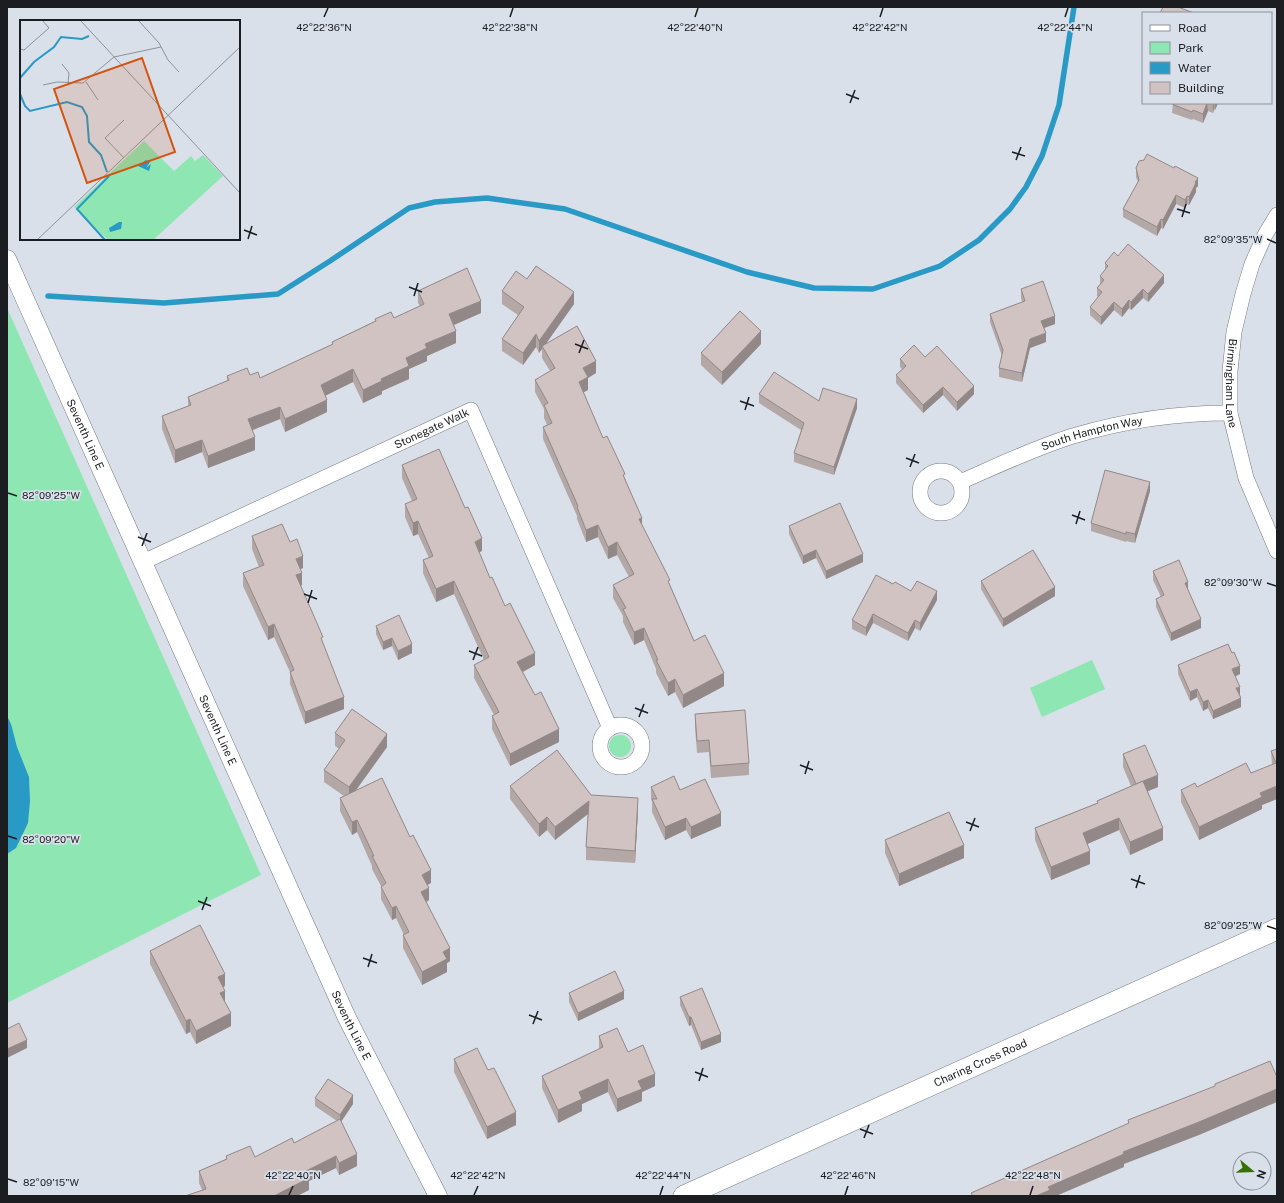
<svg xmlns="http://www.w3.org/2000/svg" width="1284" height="1203" font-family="'Public Sans',sans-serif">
	<rect width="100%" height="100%" fill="#d9e0ea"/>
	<g fill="#8ee6b2">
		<polygon points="7,308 261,875 7,1003"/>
		<polygon points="1092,660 1105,689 1042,717 1030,688"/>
		<circle cx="620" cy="746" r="11"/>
	</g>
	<polygon fill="#2999c5" points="7,716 11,724 17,747 29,777 30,801 28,823 16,848 7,854"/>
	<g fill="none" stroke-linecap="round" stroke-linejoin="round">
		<polyline stroke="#2999c5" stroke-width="5.5" points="48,296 164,303 278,294 330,261 409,208 435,202 487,198 565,209 747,272 814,288 873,289 940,266 979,240 1010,209 1026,187 1042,156 1059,105 1074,7"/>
		<defs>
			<g id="minor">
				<path id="s1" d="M 1277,215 L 1265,235 L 1252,264 L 1243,294 L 1234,332 L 1230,371 L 1230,413 L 1246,478 L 1277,551"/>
				<circle cx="941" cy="492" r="21"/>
				<path id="s2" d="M 960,482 C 997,466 1034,448 1073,436 C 1123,421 1177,413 1230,413"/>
				<path id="s3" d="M 143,562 L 471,410 L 610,728"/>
				<circle cx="621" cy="746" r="21"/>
			</g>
			<g id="tertiary">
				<path id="s4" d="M 7,259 L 347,1018 L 438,1196"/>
			</g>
			<g id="secondary">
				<path id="s5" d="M 684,1196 L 1277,929"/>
			</g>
		</defs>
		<use href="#minor" stroke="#747983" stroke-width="16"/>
		<use href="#tertiary" stroke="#747983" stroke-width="19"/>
		<use href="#secondary" stroke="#747983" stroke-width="22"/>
		<use href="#minor" stroke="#fff" stroke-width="15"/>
		<use href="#tertiary" stroke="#fff" stroke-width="18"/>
		<use href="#secondary" stroke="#fff" stroke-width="21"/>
	</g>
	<g fill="#b4a8a6">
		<polygon points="1173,103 1218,103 1215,110 1214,109 1213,113 1208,111 1203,123 1193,119 1192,120 1172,113"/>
		<polygon points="1136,168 1198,186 1196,188 1196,192 1189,205 1187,204 1185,208 1176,204 1163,229 1161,228 1157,236 1123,217 1123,209 1138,182 1136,177"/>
		<polygon points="1118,256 1164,283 1148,302 1143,298 1131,310 1129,308 1122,317 1114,310 1101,325 1090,315 1090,307 1098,297 1097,296 1097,288 1100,284 1100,276 1105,271 1105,263"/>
		<polygon points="527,279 574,304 546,343 596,373 588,378 588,390 583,392 603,438 625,478 642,525 670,585 694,641 724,686 683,708 675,692 668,696 656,673 656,669 644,640 634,645 623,622 623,616 613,598 613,585 629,577 617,555 608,559 598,537 586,542 577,519 577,516 543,439 543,427 547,425 544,418 544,409 535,392 535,380 550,371 542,358 542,349 539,353 536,347 523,365 502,351 502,339 518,315 502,304 502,291"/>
		<polygon points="1021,289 1055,324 1044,328 1046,342 1030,348 1022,382 999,377 999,368 1002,356 990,322 990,314 1022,302 1021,298"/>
		<polygon points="418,291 481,313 454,325 456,343 427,356 427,361 409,369 409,379 382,391 382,394 363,403 353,382 325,395 327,412 317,417 285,432 280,419 252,430 255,450 208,468 202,452 175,463 162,429 162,416 188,406 188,397 227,381 227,376 250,375 260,378 332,345 332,342 375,321 375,319 394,318 420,306 418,303"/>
		<polygon points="761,344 722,385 701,365 701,353"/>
		<polygon points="925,357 974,394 957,411 943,395 923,413 896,383 896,375 902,369 900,367 900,359"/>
		<polygon points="759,394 819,401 857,408 834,475 794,462 794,453 801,430 759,403"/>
		<polygon points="402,465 482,551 479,552 490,578 535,665 523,672 559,742 510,766 492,729 492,716 494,715 474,678 474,665 484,660 454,594 436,602 423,573 423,560 429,558 418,534 413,536 405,517 405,504 412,501 402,478"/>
		<polygon points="1150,491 1135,543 1126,541 1126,542 1091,531 1091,523"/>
		<polygon points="789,526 863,562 826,579 816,558 803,564 789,534"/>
		<polygon points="252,536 290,542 303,568 300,569 302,585 300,586 323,644 344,709 305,724 290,684 290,672 274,637 268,640 243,586 243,573 259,567 252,549"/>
		<polygon points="1153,571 1188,590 1201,628 1171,641 1156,607 1156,599 1161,597 1153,580"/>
		<polygon points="981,581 1055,596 1003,627 981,589"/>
		<polygon points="893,584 937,600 920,631 915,628 908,641 873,623 866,636 852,629 852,620"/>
		<polygon points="376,626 412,653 398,660 392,646 383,650 376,634"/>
		<polygon points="1178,665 1240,674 1235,676 1240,695 1241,707 1213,719 1208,708 1203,711 1197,697 1190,701 1178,674"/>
		<polygon points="695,714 749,763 749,775 711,778 709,752 697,753 695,727"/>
		<polygon points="335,733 387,747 355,791 431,883 427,885 429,900 426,902 450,961 447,963 447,972 422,985 403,948 403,935 404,935 396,918 392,920 381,899 381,886 372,869 372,866 357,832 352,835 340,811 340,798 344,796 324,782 324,770 339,749 335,746"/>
		<polygon points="1277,749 1277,799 1262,805 1262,809 1199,840 1181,802 1181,790 1197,787 1251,773 1272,765 1271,751"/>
		<polygon points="1123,754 1158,787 1148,791 1163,840 1130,855 1119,830 1087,844 1090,864 1051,880 1035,840 1035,828 1097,803 1097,801 1131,786 1123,767"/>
		<polygon points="510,786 591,795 638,811 635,863 586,860 586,847 588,814 555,840 547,830 539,837 510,799"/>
		<polygon points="651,787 680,790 721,826 691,839 686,830 665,840 652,812 652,802 651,799"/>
		<polygon points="885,840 964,858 899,886 885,853"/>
		<polygon points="150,951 225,986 223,987 225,1003 231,1026 196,1044 190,1032 186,1034 150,964"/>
		<polygon points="569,993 624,999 578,1021 569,1002"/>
		<polygon points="680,997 721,1042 701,1050 691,1025 689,1026 680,1005"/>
		<polygon points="599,1036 628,1052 655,1086 642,1092 642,1101 617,1112 608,1092 582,1104 582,1111 558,1123 542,1088 542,1076 599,1049"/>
		<polygon points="454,1059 516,1125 487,1139 454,1072"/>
		<polygon points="315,1098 353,1104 341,1122 357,1166 339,1175 336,1168 309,1181 309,1190 297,1196 185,1196 202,1190 199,1183 199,1171 226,1159 226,1156 255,1157 294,1143 337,1121 315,1106"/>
	</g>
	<g fill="#928887">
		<polygon points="1207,103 1208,111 1203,123 1203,114"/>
		<polygon points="1213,103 1214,103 1214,109 1213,113"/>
		<polygon points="1215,103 1218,103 1215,110"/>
		<polygon points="1198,178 1198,186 1196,188 1196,192 1189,205 1189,197 1195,182"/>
		<polygon points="1176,195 1176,204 1163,229 1163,220"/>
		<polygon points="1187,196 1187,204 1185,208 1185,200"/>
		<polygon points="1161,219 1161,228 1157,236 1157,227"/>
		<polygon points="1164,275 1164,283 1148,302 1148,294"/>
		<polygon points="1143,289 1143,298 1131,310 1131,302"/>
		<polygon points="574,292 574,304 543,348 542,346 542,349 539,353 539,341"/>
		<polygon points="1129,300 1129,308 1122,317 1122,309"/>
		<polygon points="481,301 481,313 449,327 449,314"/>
		<polygon points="1114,302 1114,310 1101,325 1101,317"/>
		<polygon points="1055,316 1055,324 1041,329 1041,321"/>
		<polygon points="456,331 456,343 427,356 427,361 409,369 409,379 382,391 382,394 363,403 363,390 381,379 406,358 425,344"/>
		<polygon points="761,331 761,344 722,385 722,372"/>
		<polygon points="1046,333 1046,342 1030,348 1022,382 1022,373 1030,339"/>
		<polygon points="536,334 536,347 523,365 523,353"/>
		<polygon points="596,361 596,373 588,378 588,390 579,395 579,382 583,368"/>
		<polygon points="353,369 353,382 321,398 321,385"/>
		<polygon points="974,386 974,394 957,411 957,402"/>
		<polygon points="943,387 943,395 923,413 923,405"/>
		<polygon points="857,399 857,408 834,475 834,467"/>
		<polygon points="327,400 327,412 285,432 285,419"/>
		<polygon points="280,407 280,419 248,432 248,419"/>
		<polygon points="255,437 255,450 208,468 208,456"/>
		<polygon points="202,440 202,452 175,463 175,450"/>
		<polygon points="1150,482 1150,491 1135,543 1135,534"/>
		<polygon points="642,518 642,530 639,519"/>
		<polygon points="418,521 418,534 413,536 413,523"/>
		<polygon points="598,525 598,537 586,542 586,530"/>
		<polygon points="482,538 482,551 475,554 475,542"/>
		<polygon points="617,542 617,555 608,559 608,547"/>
		<polygon points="816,550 816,558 803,564 803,556"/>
		<polygon points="863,554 863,562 826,579 826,571"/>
		<polygon points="303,556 303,568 296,571 296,559"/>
		<polygon points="302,573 302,585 296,588 296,575"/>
		<polygon points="454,581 454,594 436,602 436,589"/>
		<polygon points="1188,582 1188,590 1185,583"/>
		<polygon points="1055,587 1055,596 1003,627 1003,619"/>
		<polygon points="937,591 937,600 920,631 920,623"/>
		<polygon points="873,614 873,623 866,636 866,628"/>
		<polygon points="1201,619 1201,628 1171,641 1171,633"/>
		<polygon points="915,620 915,628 908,641 908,633"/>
		<polygon points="274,624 274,637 268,640 268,627"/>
		<polygon points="644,628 644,640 634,645 634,632"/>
		<polygon points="392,638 392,646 383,650 383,642"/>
		<polygon points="412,644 412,653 398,660 398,651"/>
		<polygon points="535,653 535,665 517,675 517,662"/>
		<polygon points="1240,666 1240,674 1232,678 1232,669"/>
		<polygon points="724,673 724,686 683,708 683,695"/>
		<polygon points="675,679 675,692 668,696 668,683"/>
		<polygon points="1240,687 1240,695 1236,688"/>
		<polygon points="1197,689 1197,697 1190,701 1190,692"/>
		<polygon points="344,697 344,709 305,724 305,712"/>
		<polygon points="1241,698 1241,707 1213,719 1213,711"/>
		<polygon points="1208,700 1208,708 1203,711 1203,702"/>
		<polygon points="559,729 559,742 510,766 510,754"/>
		<polygon points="387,734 387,747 349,800 349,787"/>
		<polygon points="1158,775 1158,787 1136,796 1136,784"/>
		<polygon points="1277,786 1277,799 1262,805 1262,809 1199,840 1199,827 1260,793"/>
		<polygon points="638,798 638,811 635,863 635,851"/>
		<polygon points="589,801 589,813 555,840 555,827"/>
		<polygon points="721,813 721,826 691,839 691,827"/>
		<polygon points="547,817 547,830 539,837 539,824"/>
		<polygon points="686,818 686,830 665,840 665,827"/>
		<polygon points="1119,818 1119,830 1083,846 1083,833"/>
		<polygon points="357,820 357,832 352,835 352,822"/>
		<polygon points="1163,828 1163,840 1130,855 1130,842"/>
		<polygon points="964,845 964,858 899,886 899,874"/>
		<polygon points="1090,851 1090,864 1051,880 1051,867"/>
		<polygon points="431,870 431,883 422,888 422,875"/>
		<polygon points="429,888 429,900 421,905 421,892"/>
		<polygon points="396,906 396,918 392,920 392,908"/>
		<polygon points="450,948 450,961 447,963 447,972 422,985 422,972 443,952"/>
		<polygon points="225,974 225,986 218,990 218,977"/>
		<polygon points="225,991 225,1004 220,993"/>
		<polygon points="624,991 624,999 578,1021 578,1013"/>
		<polygon points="231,1013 231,1026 196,1044 196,1031"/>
		<polygon points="689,1017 691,1017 691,1025 689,1026"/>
		<polygon points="190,1019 190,1032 186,1034 186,1021"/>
		<polygon points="721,1034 721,1042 701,1050 701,1042"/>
		<polygon points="27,1040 27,1048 7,1058 7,1049"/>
		<polygon points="655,1074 655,1086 642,1092 642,1101 617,1112 617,1099 638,1081"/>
		<polygon points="608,1079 608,1092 582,1104 582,1111 558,1123 558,1110 579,1092"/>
		<polygon points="1277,1089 1277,1102 1199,1135 1124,1164 1124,1167 1056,1196 1036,1196 1048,1187 1123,1152"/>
		<polygon points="353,1095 353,1104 340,1123 340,1115"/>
		<polygon points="516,1112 516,1125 487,1139 487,1127"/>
		<polygon points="357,1154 357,1166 339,1175 339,1163"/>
		<polygon points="336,1156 336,1168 309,1181 309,1190 297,1196 274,1196 306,1171"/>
	</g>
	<g fill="#d1c3c1" stroke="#928887">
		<polygon points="1163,7 1178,7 1194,13 1160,13"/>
		<polygon points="1173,103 1207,103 1203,114 1193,110 1192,112 1172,104"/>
		<polygon points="1147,154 1174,168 1175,166 1198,178 1195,182 1196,183 1189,197 1187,196 1185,200 1176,195 1163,220 1161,219 1157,227 1123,209 1139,180 1136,168 1139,161 1144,160"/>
		<polygon points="1128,244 1164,275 1148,294 1143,289 1131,302 1129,300 1122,309 1114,302 1101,317 1090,307 1102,292 1097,288 1104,280 1100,276 1108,266 1105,263 1114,252 1118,256"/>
		<polygon points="536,266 574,292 539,341 536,334 523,353 502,339 524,307 502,291 516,271 527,279"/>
		<polygon points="467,268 481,301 449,314 456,331 425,344 427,348 406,358 409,366 381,379 382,381 363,390 353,369 321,385 327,400 285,419 280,407 248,419 255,437 208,456 202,440 175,450 162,416 191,405 188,397 229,380 227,376 247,368 250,375 258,372 260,378 333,344 332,342 376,321 375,319 391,312 394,318 424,304 418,291"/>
		<polygon points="1043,281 1055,316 1041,321 1046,333 1030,339 1022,373 999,368 1003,350 990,314 1025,301 1021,289"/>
		<polygon points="740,311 761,331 722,372 701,353"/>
		<polygon points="577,326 596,361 583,368 588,377 579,382 603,438 607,436 625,474 623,475 642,518 639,519 670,580 668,581 694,641 705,635 724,673 683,695 675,679 668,683 656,660 658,660 644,628 634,632 623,609 626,608 613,585 634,574 617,542 608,547 598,525 586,530 577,507 578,506 543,427 552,423 544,405 548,403 535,380 555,368 542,346"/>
		<polygon points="914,345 925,357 937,346 974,386 957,402 943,387 923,405 896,375 906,366 900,359"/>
		<polygon points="774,372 819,401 823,388 857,399 834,467 794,453 804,423 759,394"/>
		<polygon points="439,449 465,508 468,507 482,538 475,542 490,578 492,577 505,606 510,603 535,653 517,662 535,695 541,692 559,729 510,754 492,716 499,712 474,665 489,657 454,581 436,589 423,560 433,556 418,521 413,523 405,504 417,499 402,465"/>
		<polygon points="1105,470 1150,482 1135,534 1126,532 1126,534 1091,523"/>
		<polygon points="840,503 863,554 826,571 816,550 803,556 789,526"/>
		<polygon points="282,524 290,542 297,539 303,556 296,559 302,573 296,575 323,637 321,638 344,697 305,712 290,672 294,670 274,624 268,627 243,573 264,565 252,536"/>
		<polygon points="1033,550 1055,587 1003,619 981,581"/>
		<polygon points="1179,560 1188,582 1185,583 1201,619 1171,633 1156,599 1164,595 1153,571"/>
		<polygon points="876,575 893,584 895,582 911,591 917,581 937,591 920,623 915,620 908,633 873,614 866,628 852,620"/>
		<polygon points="399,615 412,644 398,651 392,638 383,642 376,626"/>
		<polygon points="1228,644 1232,653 1234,652 1240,666 1232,669 1240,687 1236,688 1241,698 1213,711 1208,700 1203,702 1197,689 1190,692 1178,665"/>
		<polygon points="352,709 387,734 349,787 324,770 345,740 335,733"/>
		<polygon points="745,710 749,763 711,766 709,740 697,741 695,714"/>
		<polygon points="1145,745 1158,775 1136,784 1123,754"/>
		<polygon points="1277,749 1277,786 1260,793 1262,797 1199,827 1181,790 1195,783 1197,787 1246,763 1251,773 1276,763 1271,751"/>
		<polygon points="557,750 591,795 638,798 635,851 586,847 589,801 555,827 547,817 539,824 510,786"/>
		<polygon points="674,776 680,790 705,779 721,813 691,827 686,818 665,827 652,799 657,799 651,787"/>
		<polygon points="382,778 410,837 413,835 431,870 422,875 429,888 421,892 450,948 443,952 447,959 422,972 403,935 409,932 396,906 392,908 381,887 386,883 372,856 374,856 357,820 352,822 340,798"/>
		<polygon points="1143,781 1163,828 1130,842 1119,818 1083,833 1090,851 1051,867 1035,828 1098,803 1097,801"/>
		<polygon points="949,812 964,845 899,874 885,840"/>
		<polygon points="200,925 225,974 218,977 225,991 220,993 231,1013 196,1031 190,1019 186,1021 150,951"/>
		<polygon points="615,971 624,991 578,1013 569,993"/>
		<polygon points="702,988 721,1034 701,1042 691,1017 689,1017 680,997"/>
		<polygon points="19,1023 27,1040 7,1049 7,1029"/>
		<polygon points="617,1028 628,1052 643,1045 655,1074 638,1081 642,1089 617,1099 608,1079 579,1092 582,1099 558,1110 542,1076 603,1047 599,1036"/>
		<polygon points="477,1048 488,1070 494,1068 516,1112 487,1127 454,1059"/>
		<polygon points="1270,1061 1277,1077 1277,1089 1199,1122 1123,1152 1124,1154 1048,1187 1050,1190 1036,1196 973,1196 971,1193 1129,1123 1128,1120 1215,1086 1215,1084"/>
		<polygon points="328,1079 353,1095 340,1115 315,1098"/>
		<polygon points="340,1119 357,1154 339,1163 336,1156 306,1171 309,1178 274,1196 185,1196 206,1189 199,1171 227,1159 226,1156 250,1146 255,1157 292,1138 294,1143"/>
	</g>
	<path fill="none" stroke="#1b1d21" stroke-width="1.5" d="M 324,17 L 328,8M 510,17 L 513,8M 695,17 L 698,8M 880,17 L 883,8M 1065,17 L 1068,8M 846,94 L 859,99M 850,103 L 855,90M 1012,152 L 1025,156M 1016,160 L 1021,147M 1177,209 L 1190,213M 1182,217 L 1186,204M 244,230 L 257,235M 248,239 L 252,226M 1267,239 L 1276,243M 409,287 L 422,292M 414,296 L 418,283M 575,344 L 588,349M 579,353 L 584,340M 740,401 L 754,406M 745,410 L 749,397M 906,458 L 919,463M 910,467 L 915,454M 8,493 L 17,496M 1072,515 L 1085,520M 1076,524 L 1080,511M 138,537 L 151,542M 142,546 L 147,533M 1267,583 L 1276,586M 304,594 L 317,599M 308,603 L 312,590M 469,651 L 482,656M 473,660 L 478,647M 635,708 L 648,713M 639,717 L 644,704M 800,765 L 813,770M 805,774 L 809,761M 966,822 L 979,827M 970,831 L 975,818M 8,836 L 17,839M 1131,879 L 1145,884M 1136,888 L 1140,875M 198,901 L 211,906M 202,910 L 207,897M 1267,926 L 1276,929M 363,958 L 377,963M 368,967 L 372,954M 529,1015 L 542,1020M 533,1024 L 538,1011M 695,1072 L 708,1077M 699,1081 L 703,1068M 860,1129 L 873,1134M 864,1138 L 869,1125M 8,1179 L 17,1182M 289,1195 L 293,1186M 474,1195 L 478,1186M 660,1195 L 663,1186M 845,1195 L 848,1186M 1030,1195 L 1033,1186"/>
	<g text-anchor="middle" stroke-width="3.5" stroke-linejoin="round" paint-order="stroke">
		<g font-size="11" fill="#1b1d21" stroke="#d9e0ea">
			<text dy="4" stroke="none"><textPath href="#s1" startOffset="177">Birmingham Lane</textPath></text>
			<text dy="4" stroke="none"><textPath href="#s3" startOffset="318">Stonegate Walk</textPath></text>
			<text dy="4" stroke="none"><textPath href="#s4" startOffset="192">Seventh Line E</textPath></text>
			<text dy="4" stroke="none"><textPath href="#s2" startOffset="141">South Hampton Way</textPath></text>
			<text dy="4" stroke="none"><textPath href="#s4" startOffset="516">Seventh Line E</textPath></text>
			<text dy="4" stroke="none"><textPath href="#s4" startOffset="840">Seventh Line E</textPath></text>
			<text dy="4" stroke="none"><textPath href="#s5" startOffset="325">Charing Cross Road</textPath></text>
		</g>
	</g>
	<g transform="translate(20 20)">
		<rect width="220" height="220" fill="#d9e0ea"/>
		<path d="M 124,121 L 154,151 L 171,136 L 175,141 L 183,135 L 203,156 L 133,220 L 88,220 L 54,187 Z" fill="#8ee6b2"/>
		<path d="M 126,140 L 130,142 L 126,148 L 131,144 L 129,151 L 118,146 ZM 99,202 L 102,202 L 101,209 L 90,212 L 89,208 Z" fill="#2999c5"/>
		<path fill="none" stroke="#2999c5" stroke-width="2" d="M 0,58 L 14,42 L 34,27 L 41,17 L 62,19 L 69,16M 0,74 L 5,86 L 10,91 L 47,82 L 62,87 L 67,96 L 69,122 L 81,135 L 87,152M 85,220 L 57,189 L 89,156"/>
		<path fill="none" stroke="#8d929a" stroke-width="1" d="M 60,0 L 220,173M 118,0 L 139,23 L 148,40 L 159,52M 0,29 L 4,30 L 29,8 L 22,0M 42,44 L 49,53 L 48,63M 66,62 L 78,80M 23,65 L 37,62 L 63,63 L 94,37 L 141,27M 104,138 L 85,118 L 104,100M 17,220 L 220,27"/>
		<path fill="#d4530e" fill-opacity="0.15" stroke="#d4530e" stroke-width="2" d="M 122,38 L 155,132 L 67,163 L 34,69 Z"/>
		<rect width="220" height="220" fill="none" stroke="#1b1d21" stroke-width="2"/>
	</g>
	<g font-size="10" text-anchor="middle" fill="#1b1d21" stroke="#d9e0ea" stroke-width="3.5" stroke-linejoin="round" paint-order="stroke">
		<text x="324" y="31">42°22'36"N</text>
		<text x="510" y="31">42°22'38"N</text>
		<text x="695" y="31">42°22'40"N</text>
		<text x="880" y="31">42°22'42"N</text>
		<text x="1065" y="31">42°22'44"N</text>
		<text x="1233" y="243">82°09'35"W</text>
		<text x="51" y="499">82°09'25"W</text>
		<text x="1233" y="586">82°09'30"W</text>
		<text x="51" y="843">82°09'20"W</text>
		<text x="1233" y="929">82°09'25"W</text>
		<text x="293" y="1179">42°22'40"N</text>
		<text x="478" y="1179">42°22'42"N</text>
		<text x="663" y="1179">42°22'44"N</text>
		<text x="848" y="1179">42°22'46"N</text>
		<text x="1033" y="1179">42°22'48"N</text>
		<text x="51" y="1186">82°09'15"W</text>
	</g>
	<rect width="1284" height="1203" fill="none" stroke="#1b1d21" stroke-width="16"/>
	<rect x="1142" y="12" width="130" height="92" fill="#d9e0ea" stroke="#8d929a"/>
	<rect x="1150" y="25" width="20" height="6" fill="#ffffff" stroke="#8d929a"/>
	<text x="1178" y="32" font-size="12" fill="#1b1d21">Road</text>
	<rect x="1150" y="42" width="20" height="12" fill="#8ee6b2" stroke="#8d929a"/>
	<text x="1178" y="52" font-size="12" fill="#1b1d21">Park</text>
	<rect x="1150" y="62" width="20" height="12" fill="#2999c5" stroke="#8d929a"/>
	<text x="1178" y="72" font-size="12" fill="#1b1d21">Water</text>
	<rect x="1150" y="82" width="20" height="12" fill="#d1c3c1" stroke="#8d929a"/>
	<text x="1178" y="92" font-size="12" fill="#1b1d21">Building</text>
	<g transform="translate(1252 1171) rotate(109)"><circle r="19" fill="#d9e0ea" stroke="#8d929a"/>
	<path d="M0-3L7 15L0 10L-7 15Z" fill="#367102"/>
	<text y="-6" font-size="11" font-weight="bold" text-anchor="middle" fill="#1b1d21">N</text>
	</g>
</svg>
